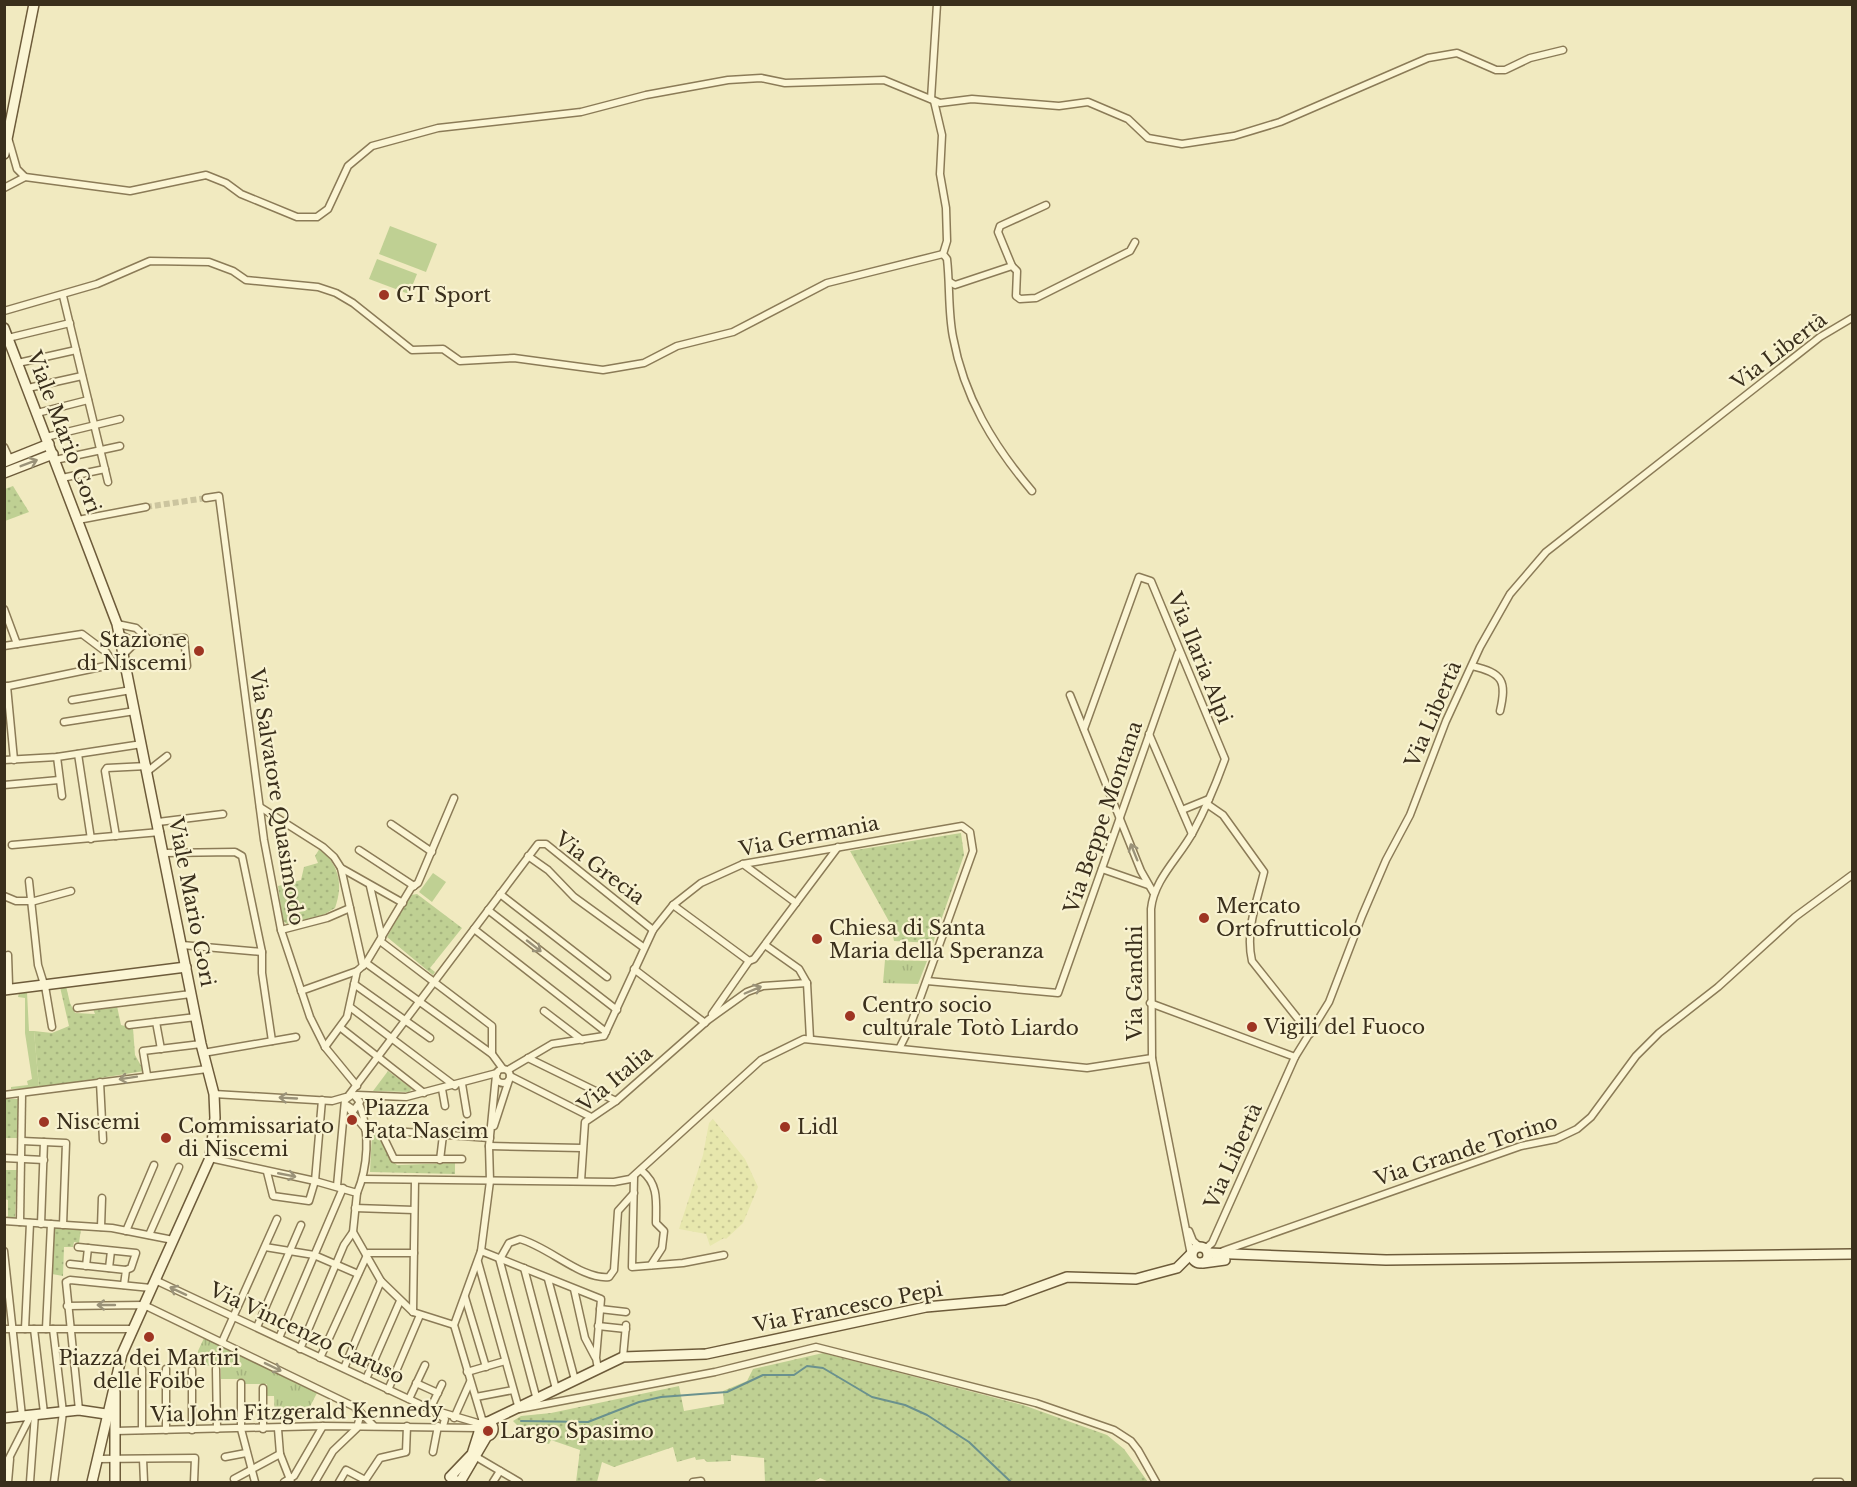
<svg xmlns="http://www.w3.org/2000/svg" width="1857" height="1487" font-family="'Libre Baskerville',serif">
	<defs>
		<pattern id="farmland-dots" width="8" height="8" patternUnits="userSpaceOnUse" patternTransform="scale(1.5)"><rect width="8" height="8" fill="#e7e7ad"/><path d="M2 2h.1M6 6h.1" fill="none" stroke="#c7c694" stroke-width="1.8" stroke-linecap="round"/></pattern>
		<pattern id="grass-dots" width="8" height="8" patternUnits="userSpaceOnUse" patternTransform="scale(1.5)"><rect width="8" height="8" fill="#bfd093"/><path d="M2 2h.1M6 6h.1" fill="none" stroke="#a5b37e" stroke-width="1.8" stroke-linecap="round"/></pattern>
		<pattern id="park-tufts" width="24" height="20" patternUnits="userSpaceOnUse" patternTransform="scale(1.5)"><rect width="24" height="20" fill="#bfd093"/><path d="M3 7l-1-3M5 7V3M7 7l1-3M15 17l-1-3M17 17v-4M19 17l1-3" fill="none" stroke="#a5b37e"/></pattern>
	</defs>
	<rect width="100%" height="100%" fill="#f1eac0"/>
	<polygon fill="url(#farmland-dots)" points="713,1119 745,1159 758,1187 743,1223 726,1239 724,1238 710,1246 706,1234 679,1229 703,1155 709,1123"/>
	<g fill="url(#grass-dots)">
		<polygon points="13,486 29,512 5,521 5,489"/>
		<polygon points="961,833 964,855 933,943 894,941 891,925 850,851"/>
		<path d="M 320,848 C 338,865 344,883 335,908 L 323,915 L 287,924 L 283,921 L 278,886 L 301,880 L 304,867 L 318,863 L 315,856 Z"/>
		<polygon points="417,894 462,928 430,968 435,972 433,975 387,937 411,895"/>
		<polygon points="66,986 70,1003 75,1013 95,1014 93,1009 117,1006 121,1025 133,1028 135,1055 144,1071 39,1088 34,1031 52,1033 69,1026 60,987"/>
		<polygon points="388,1071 412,1089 409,1092 373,1091"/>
		<polygon points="5,1099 19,1099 18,1138 5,1138"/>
		<polygon points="372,1133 381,1137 390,1159 397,1165 455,1163 455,1174 370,1172"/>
		<polygon points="5,1170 17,1170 15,1219 5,1219 8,1216 8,1200 5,1199"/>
		<polygon points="54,1228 81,1229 79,1243 74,1242 73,1247 64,1247 63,1276 52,1274"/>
		<polygon points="823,1353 1023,1405 1107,1435 1124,1449 1148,1482 829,1482 820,1478 813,1482 765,1482 764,1458 731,1455 731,1461 707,1462 704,1459 696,1460 695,1457 677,1462 673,1447 614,1467 602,1462 597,1482 576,1482 580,1450 551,1440 549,1444 536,1440 537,1430 518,1426 513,1421 521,1416 551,1413 679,1386 684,1411 724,1404 723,1391 747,1381 753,1369"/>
	</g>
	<g fill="url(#park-tufts)">
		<polygon points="885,960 927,961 918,984 883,983"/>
		<polygon points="204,1338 317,1393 303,1420 275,1421 274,1396 267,1396 267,1384 245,1384 244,1379 221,1379 221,1365 197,1366 198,1351"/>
	</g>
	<g fill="#bfd093">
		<polygon points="390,226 437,244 426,272 379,254"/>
		<polygon points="377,259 417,274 409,294 369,279"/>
		<polygon points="433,873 446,882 432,902 419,892"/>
		<polygon points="27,992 29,1031 34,1031 39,1088 11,1089 11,1087 28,1085 27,1081 32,1079 25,1033 25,998 18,997 19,993"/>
	</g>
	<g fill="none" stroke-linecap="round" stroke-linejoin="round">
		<polyline stroke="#6a918e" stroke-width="2" points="521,1421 588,1422 639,1402 661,1397 727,1392 763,1375 794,1375 807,1366 823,1368 872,1397 905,1405 927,1415 969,1442 1011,1482"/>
		<polyline stroke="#ccc59f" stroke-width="6" stroke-dasharray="6 3" stroke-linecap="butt" points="146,507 206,498"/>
		<defs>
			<g id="street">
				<polyline points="931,99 937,4"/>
				<path d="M 934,101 L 942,135 L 940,174 L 946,208 L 947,241 L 943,254 L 947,259 C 950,285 948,312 953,337 C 964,397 993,445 1032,491"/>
				<polyline points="9,141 17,169 25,177 130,191 206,175 226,183 241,194 297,217 317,217 328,209 348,166 372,146 438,128 581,112 646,95 728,80 761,78 785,83 884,80 940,103 972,99 1059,106 1088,102 1128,119 1148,138 1182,144 1234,136 1280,122 1428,58 1457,53 1496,70 1505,70 1530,58 1563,50"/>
				<polyline points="4,188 25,177"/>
				<polyline points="1012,266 998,232 1000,226 1046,205"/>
				<polyline points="950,282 955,285 1012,266 1017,271 1016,296 1020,299 1036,298 1130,251 1135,242"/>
				<polyline points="63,296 108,482"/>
				<polyline points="4,311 97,284 150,261 209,262 233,271 246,280 318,287 336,293 353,303 412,350 443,349 460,361 514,358 603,370 644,363 677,346 733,332 827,283 943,254"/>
				<polyline points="8,338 70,323"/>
				<polyline points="18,363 76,350"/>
				<polyline points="28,388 82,376"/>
				<polyline points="37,413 88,400"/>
				<polyline points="46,437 120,419"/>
				<polyline points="4,447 10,460"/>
				<polyline points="55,460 120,446"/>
				<polyline points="62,478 105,469"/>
				<polyline points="206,498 219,496 264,840 281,930 310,1017 325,1047 357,1086"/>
				<polyline points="78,520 146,507"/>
				<polyline points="4,609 17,644"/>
				<polyline points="117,624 136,628 149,640"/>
				<polyline points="119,634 131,640 184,638 187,666"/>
				<polyline points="4,646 82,634 106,652 114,664"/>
				<polyline points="123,655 133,645 143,643"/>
				<path d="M 1472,666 C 1503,673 1507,681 1500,711"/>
				<polyline points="7,686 14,760"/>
				<polyline points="4,687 125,662"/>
				<polyline points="1070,695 1141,871 1153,892"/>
				<polyline points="72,700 131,690"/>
				<polyline points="64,722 135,711"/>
				<path d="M 1084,729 L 1139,577 L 1151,581 L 1225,759 C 1216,784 1206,808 1193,832 C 1179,858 1154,879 1151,909 L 1152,1058 L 1191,1255"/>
				<polyline points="1149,734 1192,834"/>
				<polyline points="78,754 91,839"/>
				<polyline points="57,757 62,796"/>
				<polyline points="4,760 57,757 142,744"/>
				<polyline points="148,771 167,756"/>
				<polyline points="4,785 59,780"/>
				<path d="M 1207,804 L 1223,815 L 1264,872 C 1257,901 1245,931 1252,961 L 1310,1034"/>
				<polyline points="260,807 323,847 334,857 341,868 403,903"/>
				<polyline points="1182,810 1209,799"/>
				<polyline points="158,822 223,814"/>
				<polyline points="391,824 432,852"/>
				<polyline points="116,836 105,771 107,768 147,766"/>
				<polyline points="12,845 160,832"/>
				<polyline points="359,850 414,886"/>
				<polyline points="164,853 235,852 242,856 262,952 262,973 272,1041"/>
				<polyline points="528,856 548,870 574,897 643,947"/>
				<polyline points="743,864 796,903"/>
				<polyline points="341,868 363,966"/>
				<polyline points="1102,869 1148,885"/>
				<polyline points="29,881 38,965 43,981"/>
				<polyline points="370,886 382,938"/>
				<polyline points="500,894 607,977"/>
				<polyline points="4,896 16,901 31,901"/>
				<polyline points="31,902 71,891"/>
				<polyline points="673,905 749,961"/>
				<polyline points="488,910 617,1010"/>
				<polyline points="474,929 606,1032"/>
				<polyline points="281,930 327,918 350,908"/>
				<polyline points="380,941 492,1026 492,1054"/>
				<polyline points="182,945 262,952"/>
				<polyline points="765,945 799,969 807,983 810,1039"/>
				<polyline points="8,955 9,985"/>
				<polyline points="366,963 492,1054 503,1069"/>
				<polyline points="634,969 705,1023"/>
				<polyline points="927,981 1058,993 1178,653"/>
				<polyline points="354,984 430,1038"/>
				<polyline points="45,986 52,1027"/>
				<polyline points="301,991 357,971"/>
				<polyline points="1150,1003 1295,1057"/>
				<polyline points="350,1007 455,1086"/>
				<polyline points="77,1008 191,994"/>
				<polyline points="544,1011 582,1040"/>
				<polyline points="712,1014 749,961 754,959 838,847"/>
				<polyline points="156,1022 161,1049"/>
				<polyline points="129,1025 196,1017"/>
				<polyline points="341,1028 424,1093"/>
				<polyline points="325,1047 347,1017 357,971 366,963 411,888 418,883 454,798"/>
				<polyline points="203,1053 296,1037"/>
				<polyline points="528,1058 616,1101"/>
				<circle cx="503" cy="1076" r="7"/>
				<polyline points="508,1070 552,1044 604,1036 653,930 673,905 701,883 743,864 962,826 970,832 973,851 909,1029 900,1047"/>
				<polyline points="147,1075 143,1051 201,1044"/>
				<polyline points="510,1076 591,1117"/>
				<polyline points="100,1082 103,1140"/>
				<polyline points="462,1084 467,1114"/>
				<polyline points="442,1089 445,1106"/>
				<polyline points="214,1094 332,1101 346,1097"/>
				<polyline points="4,1095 207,1069"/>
				<polyline points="349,1095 538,844 546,844 653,930"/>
				<polyline points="357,1095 406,1097 497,1073"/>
				<polyline points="350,1110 363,1126"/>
				<polyline points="494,1126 509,1080"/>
				<polyline points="365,1129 490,1138"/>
				<polyline points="380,1130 394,1159 462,1159"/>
				<polyline points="22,1141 66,1143 63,1225"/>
				<polyline points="489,1146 582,1148"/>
				<polyline points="4,1158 44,1160"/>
				<polyline points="210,1158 315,1181 357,1193 353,1232 381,1281 413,1312 454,1325"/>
				<polyline points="440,1160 443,1135"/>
				<path d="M 642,1171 C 659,1185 656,1202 656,1223 L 664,1231 L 662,1248 L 651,1265"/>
				<polyline points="267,1172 273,1196 309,1201 315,1181 322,1100"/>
				<polyline points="634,1177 632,1267 683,1263 724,1255"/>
				<polyline points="363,1179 614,1182 630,1179 761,1060 804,1039 1087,1068 1152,1058"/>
				<polyline points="581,1181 585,1122 616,1101 708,1020 747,992 763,986 807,983"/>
				<polyline points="337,1186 345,1100 353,1094 360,1102 354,1110 345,1104"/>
				<path d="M 357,1193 C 368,1167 370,1132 360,1106"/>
				<polyline points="355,1208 414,1210"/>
				<polyline points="4,1221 112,1228 173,1240"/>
				<polyline points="20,1222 22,1094"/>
				<polyline points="41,1224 44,1142"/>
				<polyline points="101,1227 102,1198"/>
				<polyline points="126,1231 154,1165"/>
				<polyline points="1189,1231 1193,1241 1200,1247"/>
				<polyline points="149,1235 179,1167"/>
				<polyline points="78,1247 136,1253 131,1268 126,1270"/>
				<polyline points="265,1247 314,1255 358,1274"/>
				<polyline points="1205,1249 1212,1243 1295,1057 1329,1002 1362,916 1386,860 1410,815 1446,721 1480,647 1510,594 1546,552 1820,337 1852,318"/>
				<polyline points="4,1251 22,1416"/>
				<polyline points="481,1251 601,1299 596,1358 598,1369"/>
				<polyline points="1223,1251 1521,1146 1556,1139 1577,1129 1591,1117 1636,1056 1659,1033 1718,987 1795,917 1852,875"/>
				<polyline points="499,1258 537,1400"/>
				<path d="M 500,1259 L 509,1243 L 520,1239 C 549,1247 582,1280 609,1277 L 614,1270 L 618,1211 L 634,1193"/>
				<polyline points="478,1262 519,1409 715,1372 816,1347 1036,1403 1114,1430 1131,1441 1138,1450 1156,1482"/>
				<polyline points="70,1264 126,1270 124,1285"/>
				<polyline points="86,1266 88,1248"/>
				<polyline points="109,1268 111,1251"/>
				<polyline points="524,1268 556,1389"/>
				<polyline points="548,1279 575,1380"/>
				<polyline points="155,1280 430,1409 481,1424"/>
				<polyline points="574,1289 585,1338 595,1357"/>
				<polyline points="465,1297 486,1367"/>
				<polyline points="67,1306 144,1305 355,1407 360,1416 357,1428 333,1451 315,1482"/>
				<polyline points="600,1309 626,1312"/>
				<polyline points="413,1312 415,1180"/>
				<polyline points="598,1326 626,1329"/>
				<polyline points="257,1327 301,1225"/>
				<polyline points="4,1329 133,1329"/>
				<polyline points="25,1329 30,1223"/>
				<polyline points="34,1329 44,1413"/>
				<polyline points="46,1329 51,1224"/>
				<polyline points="53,1329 63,1412 54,1482"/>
				<polyline points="279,1338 343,1188"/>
				<polyline points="222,1342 277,1219"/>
				<polyline points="300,1349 344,1245 353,1232"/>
				<polyline points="623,1357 626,1325"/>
				<polyline points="320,1358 368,1253 414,1253"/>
				<polyline points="344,1368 381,1281"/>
				<polyline points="166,1369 166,1430"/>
				<polyline points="216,1369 217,1429"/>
				<polyline points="192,1370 192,1430"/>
				<polyline points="467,1372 505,1361"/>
				<polyline points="366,1379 400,1301"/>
				<polyline points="241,1383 241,1429 255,1482"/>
				<polyline points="416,1383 438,1393"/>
				<polyline points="442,1384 430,1409 445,1419 443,1426"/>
				<polyline points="263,1388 263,1429"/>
				<polyline points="388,1390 420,1315"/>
				<polyline points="476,1397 513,1390"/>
				<polyline points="409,1399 425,1365"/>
				<polyline points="79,1410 66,1282 70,1280 151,1288"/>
				<polyline points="359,1411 374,1426"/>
				<polyline points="454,1418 470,1382"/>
				<polyline points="483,1422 454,1325 481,1251 490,1181 489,1146 496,1075"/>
				<polyline points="278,1429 280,1454 291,1482"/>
				<polyline points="142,1430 142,1369"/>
				<polyline points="115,1431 323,1426 479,1428"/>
				<polyline points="433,1452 438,1426"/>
				<polyline points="473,1455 519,1482"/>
				<polyline points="225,1457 246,1453"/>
				<polyline points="97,1459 195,1458 194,1482"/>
				<polyline points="143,1459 144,1482"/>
				<polyline points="4,1468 31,1415"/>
				<polyline points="234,1479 280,1454"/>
				<polyline points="8,1482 10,1459"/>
				<polyline points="30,1482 35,1414"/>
				<polyline points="284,1482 294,1476 323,1426"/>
				<polyline points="339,1482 346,1470 365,1480"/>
				<polyline points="364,1482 380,1458 406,1452 407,1426"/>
				<polyline points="493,1482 500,1471"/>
				<polyline points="693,1482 701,1481"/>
				<polyline points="1816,1482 1840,1482"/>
			</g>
			<g id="secondary">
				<polyline points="4,154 34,4"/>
				<polyline points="4,328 117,624 201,1044 214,1094 215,1118 210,1158 122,1354 92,1482"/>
				<polyline points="4,462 49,444"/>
				<polyline points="4,473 53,454"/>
				<polyline points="4,990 186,967"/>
				<circle cx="1200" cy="1255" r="8"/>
				<polyline points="1208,1253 1386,1260 1852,1254"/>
				<polyline points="1203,1263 1225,1260"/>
				<polyline points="4,1418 79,1410 106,1414"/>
				<circle cx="486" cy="1429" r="7"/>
				<polyline points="488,1422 623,1357 706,1354 926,1307 1004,1300 1067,1277 1136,1279 1177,1268 1192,1253"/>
				<polyline points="115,1482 115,1392"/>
				<polyline points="458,1482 450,1477 472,1454 479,1432"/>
				<polyline points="460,1482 487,1436"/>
			</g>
		</defs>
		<use href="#street" stroke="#8b7b57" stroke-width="9"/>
		<use href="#secondary" stroke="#6d5b3a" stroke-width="12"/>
		<use href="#street" stroke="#fbf5d4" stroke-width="6"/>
		<use href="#secondary" stroke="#fbf5d4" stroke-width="9"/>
	</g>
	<defs><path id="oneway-shaft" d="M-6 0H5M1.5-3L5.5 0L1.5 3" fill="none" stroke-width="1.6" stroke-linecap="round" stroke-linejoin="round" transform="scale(1.5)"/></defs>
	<g stroke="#9a9278">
		<use href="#oneway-shaft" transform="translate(29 463) rotate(-21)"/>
		<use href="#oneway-shaft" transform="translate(1134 852) rotate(-112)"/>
		<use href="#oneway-shaft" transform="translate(534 946) rotate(38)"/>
		<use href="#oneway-shaft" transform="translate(753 990) rotate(-23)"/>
		<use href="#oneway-shaft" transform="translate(128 1078) rotate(171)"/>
		<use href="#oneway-shaft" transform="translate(288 1098) rotate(-177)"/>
		<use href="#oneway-shaft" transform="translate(287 1175) rotate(11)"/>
		<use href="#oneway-shaft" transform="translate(178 1291) rotate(-155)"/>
		<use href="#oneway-shaft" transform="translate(106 1305) rotate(180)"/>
		<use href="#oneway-shaft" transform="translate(273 1367) rotate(26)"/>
	</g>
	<g fill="#9e3523" stroke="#f8f2d0" stroke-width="2">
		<circle cx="384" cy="295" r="6"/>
		<circle cx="199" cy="651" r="6"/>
		<circle cx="1204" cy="918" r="6"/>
		<circle cx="817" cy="939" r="6"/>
		<circle cx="850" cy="1016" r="6"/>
		<circle cx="1252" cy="1027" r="6"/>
		<circle cx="352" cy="1120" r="6"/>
		<circle cx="44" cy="1122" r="6"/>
		<circle cx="785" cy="1127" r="6"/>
		<circle cx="166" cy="1138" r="6"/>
		<circle cx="149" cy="1337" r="6"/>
		<circle cx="488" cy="1431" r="6"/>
	</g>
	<g text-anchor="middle" stroke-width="4.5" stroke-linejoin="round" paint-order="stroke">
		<g font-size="20" fill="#3a2f1c" stroke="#f8f2d0" text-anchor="start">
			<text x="396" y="302">GT Sport</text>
			<text x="187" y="647" text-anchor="end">Stazione<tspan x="187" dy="23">di Niscemi</tspan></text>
			<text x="1216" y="913">Mercato<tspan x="1216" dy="23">Ortofrutticolo</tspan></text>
			<text x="829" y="935">Chiesa di Santa<tspan x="829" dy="23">Maria della Speranza</tspan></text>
			<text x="862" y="1012">Centro socio<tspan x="862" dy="23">culturale Totò Liardo</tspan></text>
			<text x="1264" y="1034">Vigili del Fuoco</text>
			<text x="364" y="1115">Piazza<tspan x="364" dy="23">Fata Nascim</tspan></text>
			<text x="56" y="1129">Niscemi</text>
			<text x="178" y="1133">Commissariato<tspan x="178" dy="23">di Niscemi</tspan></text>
			<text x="797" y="1134">Lidl</text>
			<text x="149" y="1365" text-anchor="middle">Piazza dei Martiri<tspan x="149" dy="23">delle Foibe</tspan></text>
			<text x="500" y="1438">Largo Spasimo</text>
		</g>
		<g font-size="20" fill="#3a2f1c" stroke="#f8f2d0">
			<text transform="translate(1779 351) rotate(-37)" y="7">Via Libertà</text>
			<text transform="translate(64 432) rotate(69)" y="7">Viale Mario Gori</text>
			<text transform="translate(1200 658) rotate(68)" y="7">Via Ilaria Alpi</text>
			<text transform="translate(1433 714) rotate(-67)" y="7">Via Libertà</text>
			<text transform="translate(277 797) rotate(81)" y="7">Via Salvatore Quasimodo</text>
			<text transform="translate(1103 817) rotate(-71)" y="7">Via Beppe Montana</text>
			<text transform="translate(809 836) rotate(-11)" y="7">Via Germania</text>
			<text transform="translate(600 868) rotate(37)" y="7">Via Grecia</text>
			<text transform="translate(192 902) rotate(79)" y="7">Viale Mario Gori</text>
			<text transform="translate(1135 983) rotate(-90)" y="7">Via Gandhi</text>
			<text transform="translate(615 1079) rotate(-40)" y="7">Via Italia</text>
			<text transform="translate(1466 1150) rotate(-18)" y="7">Via Grande Torino</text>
			<text transform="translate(1233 1156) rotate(-66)" y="7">Via Libertà</text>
			<text transform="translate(848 1307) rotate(-11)" y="7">Via Francesco Pepi</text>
			<text transform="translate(307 1333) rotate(25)" y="7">Via Vincenzo Caruso</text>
			<text transform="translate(297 1412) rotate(-1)" y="7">Via John Fitzgerald Kennedy</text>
		</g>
	</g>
	<rect width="1857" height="1487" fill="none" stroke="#3a2f1c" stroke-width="12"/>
</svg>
